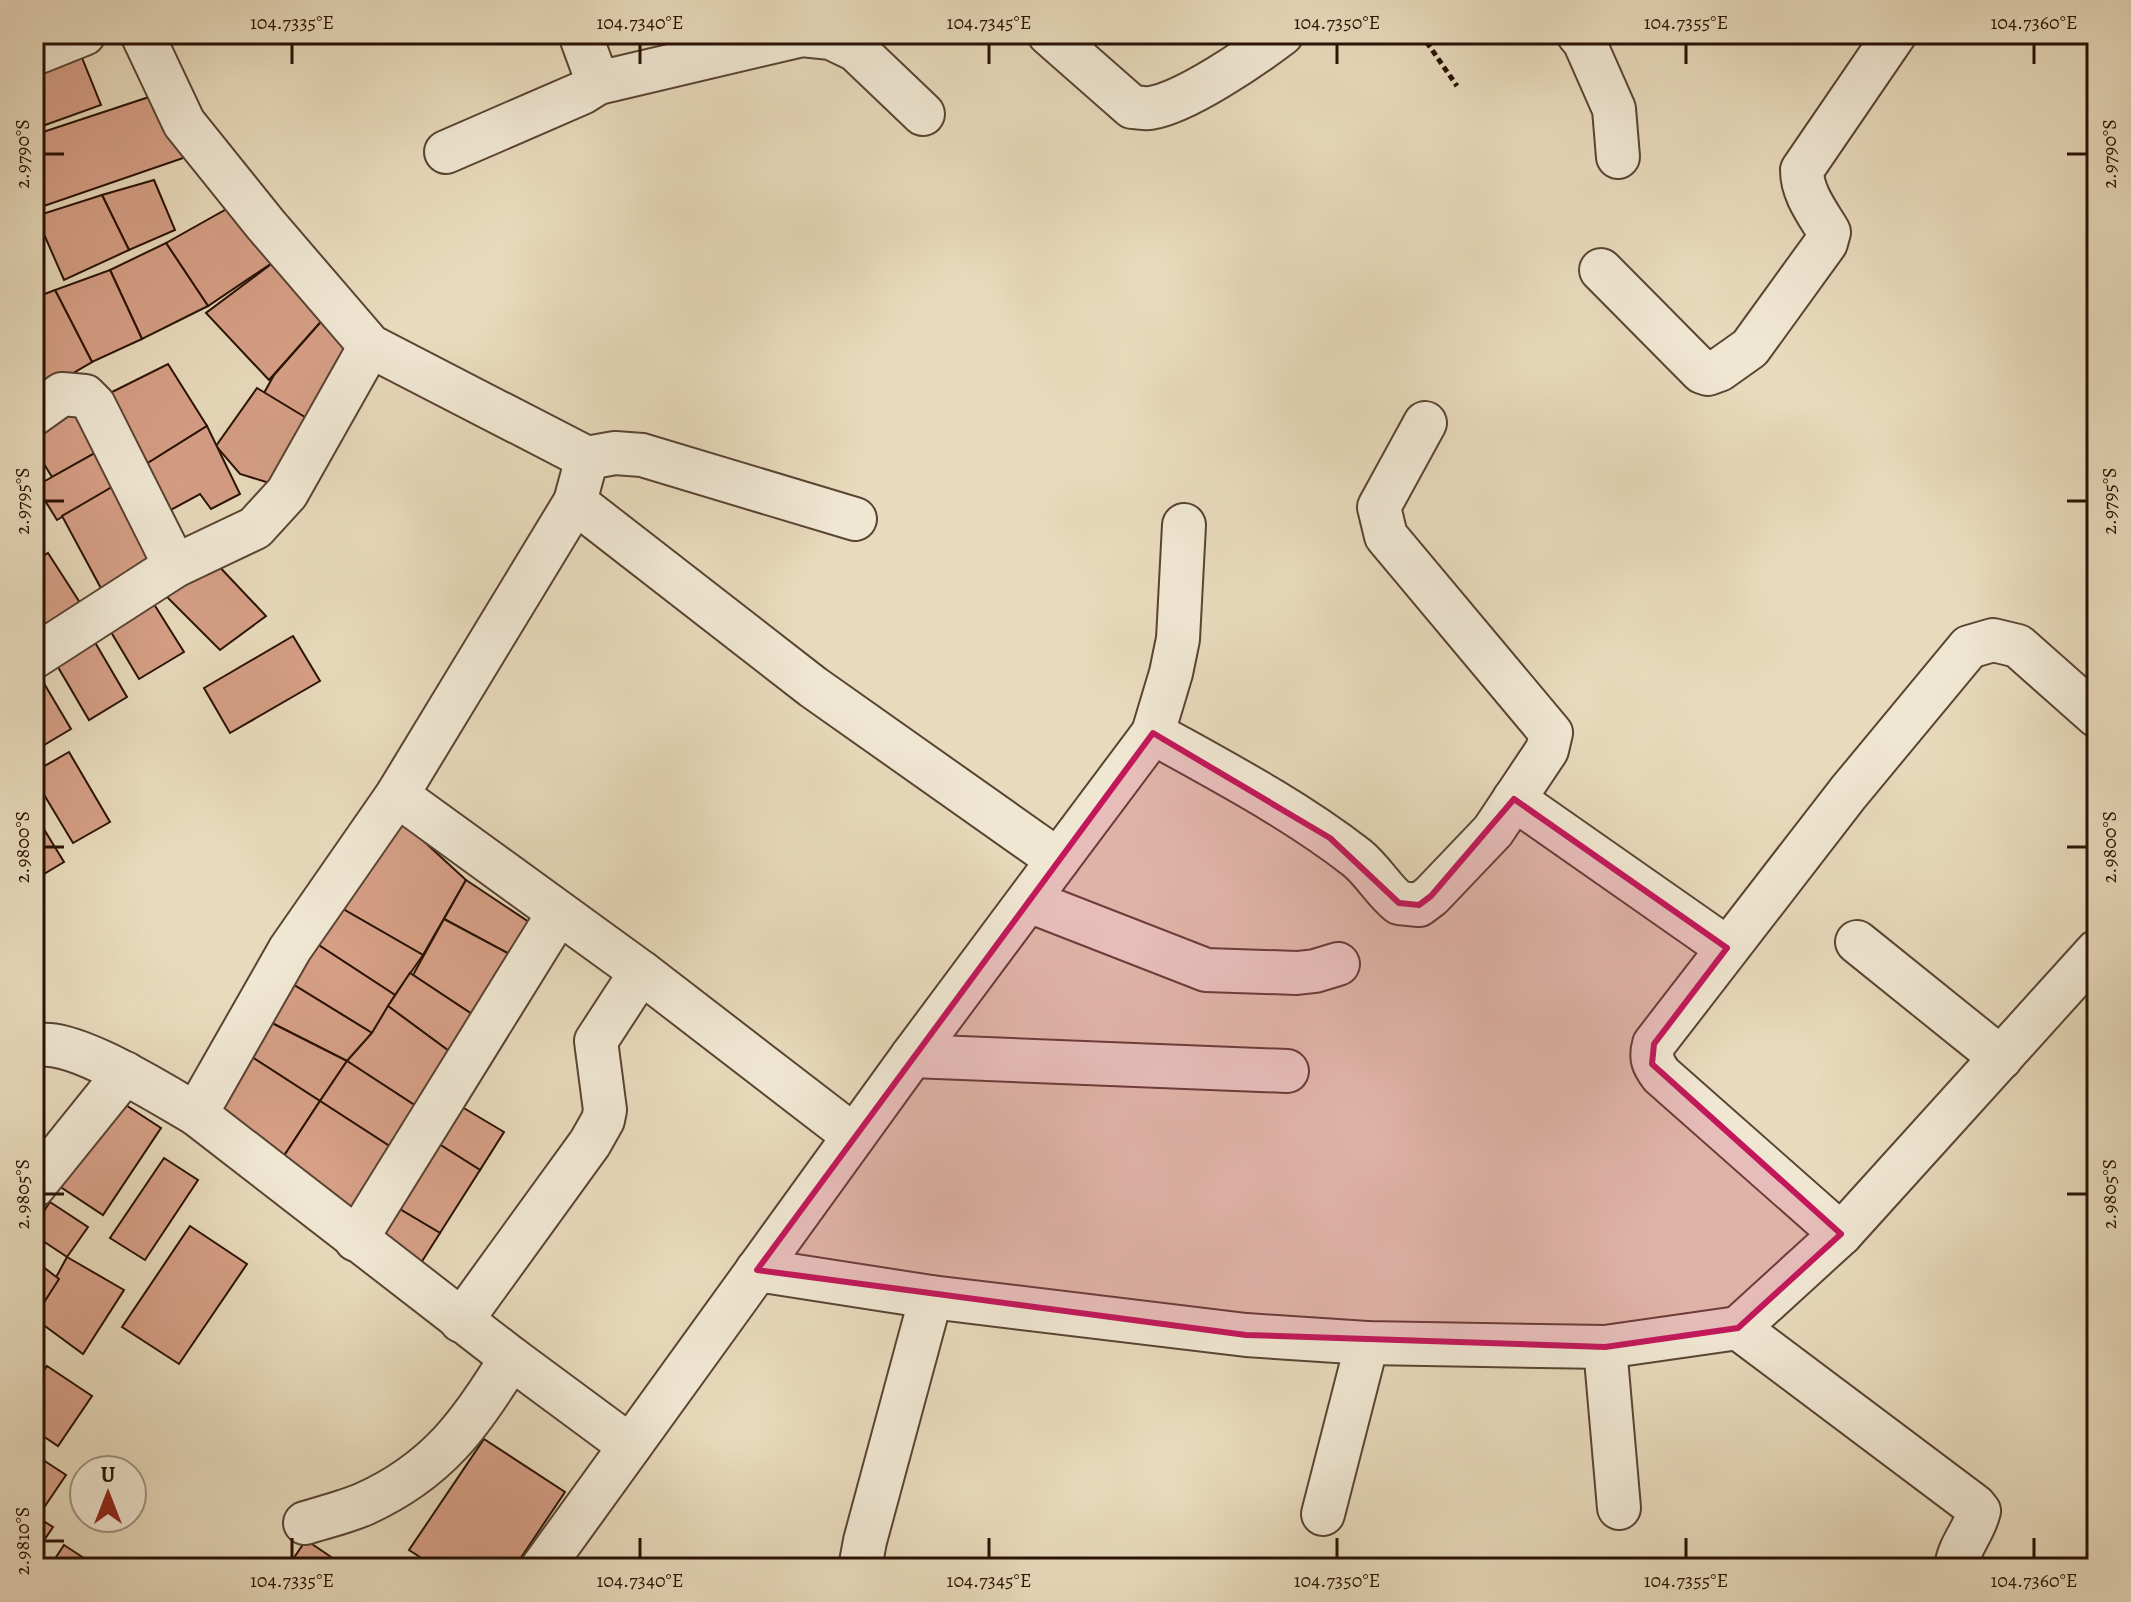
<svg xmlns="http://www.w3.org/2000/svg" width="2131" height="1602" font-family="Alegreya,serif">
	<rect width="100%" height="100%" fill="#e8dabc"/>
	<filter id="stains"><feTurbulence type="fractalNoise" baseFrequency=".0025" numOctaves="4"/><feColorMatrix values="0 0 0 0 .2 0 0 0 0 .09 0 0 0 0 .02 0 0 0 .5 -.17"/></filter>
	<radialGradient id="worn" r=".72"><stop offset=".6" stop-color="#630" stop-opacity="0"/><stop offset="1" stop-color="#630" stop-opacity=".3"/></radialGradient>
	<g fill="#d69f86" stroke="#291205" stroke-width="2">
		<polygon points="78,48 101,105 34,129 34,66"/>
		<polygon points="149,97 189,156 38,208 34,200 34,135"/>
		<polygon points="154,180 175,230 129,250 102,195"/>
		<polygon points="102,195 129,250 64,280 36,216"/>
		<polygon points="232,206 278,259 208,306 166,243"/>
		<polygon points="166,243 208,306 142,339 110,270"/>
		<polygon points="278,259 326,316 269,380 206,313"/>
		<polygon points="110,270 142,339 92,362 55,290"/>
		<polygon points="55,290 92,362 39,393 34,386 34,298"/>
		<polygon points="326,316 354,347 313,422 264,393 274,375"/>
		<polygon points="168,364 207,426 143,466 104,396"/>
		<polygon points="257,388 313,422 276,485 240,474 216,446"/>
		<polygon points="72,410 95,453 52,477 34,448 34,432"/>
		<polygon points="207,426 240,494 211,509 200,494 167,512 143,466"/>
		<polygon points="95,453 112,487 57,520 36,486"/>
		<polygon points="112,487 154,559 103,592 62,516"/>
		<polygon points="48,553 84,609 43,634 34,620 34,562"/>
		<polygon points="214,561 266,616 220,650 163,593"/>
		<polygon points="152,601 184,652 139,679 108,627"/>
		<polygon points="293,636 320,681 230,733 204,688"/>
		<polygon points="93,639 127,697 89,720 55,662"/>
		<polygon points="39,675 71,729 34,751 34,678"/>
		<polygon points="69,752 110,822 73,843 34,778 34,772"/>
		<polygon points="34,813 64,862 34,880"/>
		<polygon points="394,814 466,880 423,955 336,905"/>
		<polygon points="466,880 538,928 515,957 444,919"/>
		<polygon points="336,905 423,955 395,995 314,942"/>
		<polygon points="444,919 515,957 478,1018 413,975"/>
		<polygon points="314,942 395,995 372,1033 286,980"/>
		<polygon points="410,973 478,1018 453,1054 388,1006"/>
		<polygon points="286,980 372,1033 347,1061 262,1018"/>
		<polygon points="388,1006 453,1054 419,1108 347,1061 372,1033"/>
		<polygon points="262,1018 347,1061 320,1101 241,1050"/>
		<polygon points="241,1050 320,1101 276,1168 196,1114"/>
		<polygon points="347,1061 419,1108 391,1147 320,1101"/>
		<polygon points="115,1098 161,1128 103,1215 56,1184"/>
		<polygon points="320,1101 391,1147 345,1221 276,1168"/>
		<polygon points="462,1107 504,1132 480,1170 439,1144"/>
		<polygon points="439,1144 480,1170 440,1233 398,1208"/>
		<polygon points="164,1158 198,1180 145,1260 110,1238"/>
		<polygon points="50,1202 88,1227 67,1257 34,1235 34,1226"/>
		<polygon points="398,1208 440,1233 421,1263 379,1238"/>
		<polygon points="190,1226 247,1264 179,1364 122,1327"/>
		<polygon points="67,1257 124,1290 83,1354 34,1318"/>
		<polygon points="34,1260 59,1279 34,1318"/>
		<polygon points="47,1366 92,1396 58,1446 34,1430 34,1385"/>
		<polygon points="484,1439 565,1492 514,1568 437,1568 409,1550"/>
		<polygon points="34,1454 66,1475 39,1515 34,1512"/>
		<polygon points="34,1515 53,1527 34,1555"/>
		<polygon points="306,1540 340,1563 337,1568 287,1568"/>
		<polygon points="64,1545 99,1568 49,1568"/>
	</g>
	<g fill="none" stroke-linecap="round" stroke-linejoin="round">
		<defs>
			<g id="minor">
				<polyline points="142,34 184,123 266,225 370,346 587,458 615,453 642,455 855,519"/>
				<polyline points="580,34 598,83"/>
				<path d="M 1049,34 L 1132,107 C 1138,107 1145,109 1150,108 C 1185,103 1253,56 1282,34"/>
				<polyline points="1578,34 1584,41 1614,109 1618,157"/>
				<polyline points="34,54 84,34"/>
				<polyline points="446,152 582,93 598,83 802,35 831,38 856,50 923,114"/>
				<path d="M 1601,270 L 1702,372 L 1708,374 L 1719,370 L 1750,348 L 1826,243 L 1829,232 C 1817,212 1802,193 1802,170 L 1895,34"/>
				<polyline points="34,414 62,394 85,396 94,405 175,566"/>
				<polyline points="34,657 175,566 255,528 287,493 370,346"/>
				<polyline points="1153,733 1171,673 1178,639 1184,525"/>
				<polyline points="397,795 641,972 854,1136"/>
				<polyline points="1514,799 1727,948"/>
				<path d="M 1058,860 L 1153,733 C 1223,772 1294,809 1357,858 C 1373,871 1383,890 1399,903 L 1419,905 L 1431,896 L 1493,831 L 1547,750 L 1551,733 L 1386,536 L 1379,507 L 1425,423"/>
				<polyline points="1029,901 1206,970 1297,973 1315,971 1338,964"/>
				<polyline points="1857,942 2001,1058"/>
				<path d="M 34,1047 C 65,1032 166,1097 196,1114 L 290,949 L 397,795 L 575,502 L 587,458"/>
				<polyline points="912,1056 1287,1071"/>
				<path d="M 196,1114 L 511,1358 C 471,1424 437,1471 364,1504 C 346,1512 324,1517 305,1523"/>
				<polyline points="34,1186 125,1073"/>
				<path d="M 1841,1234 L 1661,1075 C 1653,1064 1650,1058 1654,1044 L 1848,793 L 1969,647 L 1993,640 L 2018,646 L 2097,716"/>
				<polyline points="356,1240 558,914"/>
				<path d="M 757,1270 L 931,1297 L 1246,1335 L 1367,1343 L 1605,1347 L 1738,1328 L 1975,1506 L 1979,1511 C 1974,1532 1958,1547 1956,1568"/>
				<polyline points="461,1321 590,1143 603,1120 605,1110 596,1041 641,972"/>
				<polyline points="1738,1328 1841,1234 2097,951"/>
				<polyline points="1605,1347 1619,1508"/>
				<polyline points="511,1358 630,1446"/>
				<polyline points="1323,1514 1367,1343"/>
				<polyline points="542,1568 912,1056 1058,860 813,687 575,502"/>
				<polyline points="860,1568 865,1541 931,1297"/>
			</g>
		</defs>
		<use href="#minor" stroke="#594433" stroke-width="46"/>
		<polyline stroke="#291205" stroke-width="5" stroke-dasharray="6 4" stroke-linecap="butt" points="1421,34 1457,86"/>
		<use href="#minor" stroke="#f0e7d3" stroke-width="42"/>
	</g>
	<path fill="#c2185b" fill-opacity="0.2" stroke="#c2185b" stroke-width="6" stroke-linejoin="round" d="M 1153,733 L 1330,838 L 1399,903 L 1419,905 L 1431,896 L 1514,799 L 1727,948 L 1654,1044 L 1652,1064 L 1841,1234 L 1738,1328 L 1605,1347 L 1246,1335 L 757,1270 Z"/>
	<path fill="none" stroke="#291205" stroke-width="3" d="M 292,44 L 292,64M 640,44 L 640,64M 989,44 L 989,64M 1337,44 L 1337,64M 1686,44 L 1686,64M 2034,44 L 2034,64M 44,154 L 64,154M 2067,154 L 2087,154M 44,501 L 64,501M 2067,501 L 2087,501M 44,847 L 64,847M 2067,847 L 2087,847M 44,1194 L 64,1194M 2067,1194 L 2087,1194M 292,1538 L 292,1558M 640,1538 L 640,1558M 989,1538 L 989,1558M 1337,1538 L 1337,1558M 1686,1538 L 1686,1558M 2034,1538 L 2034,1558M 44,1541 L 64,1541"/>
	<rect width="2131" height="1602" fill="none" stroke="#e8dabc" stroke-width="88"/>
	<g transform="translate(108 1494)"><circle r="38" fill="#f0e7d3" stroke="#a09281" stroke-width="2"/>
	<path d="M0-6L14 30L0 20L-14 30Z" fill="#8f2418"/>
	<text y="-12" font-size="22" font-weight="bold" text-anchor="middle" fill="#291205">U</text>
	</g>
	<rect x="44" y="44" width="2043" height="1514" fill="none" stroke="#291205" stroke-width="3"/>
	<g font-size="20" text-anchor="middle" fill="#291205">
		<text x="292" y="29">104.7335°E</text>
		<text x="640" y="29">104.7340°E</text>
		<text x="989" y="29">104.7345°E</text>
		<text x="1337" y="29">104.7350°E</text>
		<text x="1686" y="29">104.7355°E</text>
		<text x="2034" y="29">104.7360°E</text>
		<text transform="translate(22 154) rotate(-90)" y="7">2.9790°S</text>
		<text transform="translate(2109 154) rotate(-90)" y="7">2.9790°S</text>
		<text transform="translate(22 501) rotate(-90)" y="7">2.9795°S</text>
		<text transform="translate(2109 501) rotate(-90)" y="7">2.9795°S</text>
		<text transform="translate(22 847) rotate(-90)" y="7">2.9800°S</text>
		<text transform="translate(2109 847) rotate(-90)" y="7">2.9800°S</text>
		<text transform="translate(22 1194) rotate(-90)" y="7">2.9805°S</text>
		<text transform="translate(2109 1194) rotate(-90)" y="7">2.9805°S</text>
		<text transform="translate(22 1541) rotate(-90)" y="7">2.9810°S</text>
		<text x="292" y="1587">104.7335°E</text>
		<text x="640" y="1587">104.7340°E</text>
		<text x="989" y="1587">104.7345°E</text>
		<text x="1337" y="1587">104.7350°E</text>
		<text x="1686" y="1587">104.7355°E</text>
		<text x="2034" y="1587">104.7360°E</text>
	</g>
	<rect width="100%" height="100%" filter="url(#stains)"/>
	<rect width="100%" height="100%" fill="url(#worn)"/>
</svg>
